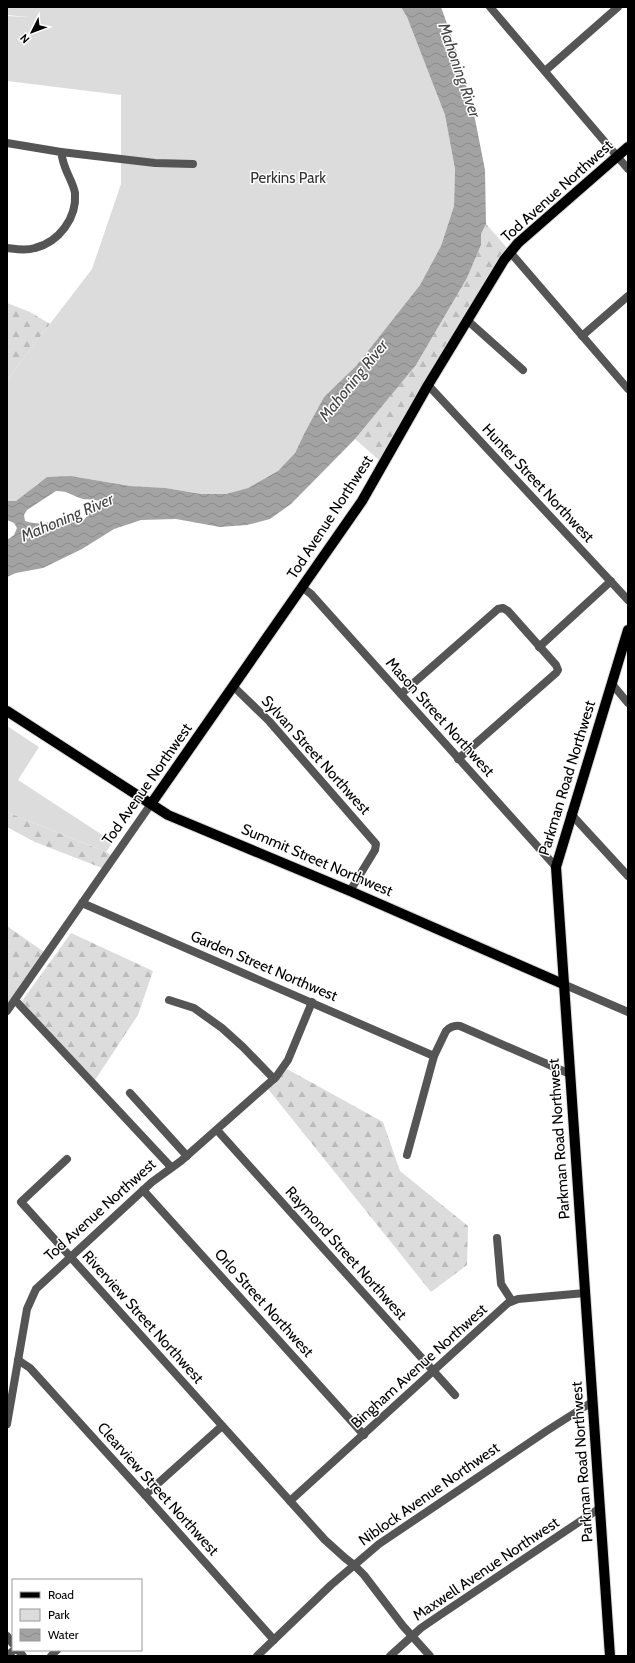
<svg xmlns="http://www.w3.org/2000/svg" width="635" height="1663" font-family="Cabin,sans-serif">
	<defs>
		<pattern id="forest-firs" width="22" height="20" patternUnits="userSpaceOnUse"><rect width="22" height="20" fill="#dcdcdc"/><path d="M5 1l3.5 6h-7zM16 11l3.5 6h-7z" fill="#bbb"/></pattern>
		<pattern id="water-waves" width="16" height="10" patternUnits="userSpaceOnUse"><rect width="16" height="10" fill="#a3a3a3"/><path d="M0 5q4-4 8 0t8 0" fill="none" stroke="#8b8b8b"/></pattern>
	</defs>
	<rect width="100%" height="100%" fill="#fff"/>
	<g fill="url(#forest-firs)">
		<polygon points="486,224 508,249 502,255 379,460 355,439 416,365 467,278 481,245 481,234"/>
		<polygon points="7,303 30,312 50,324 7,380"/>
		<polygon points="7,812 106,852 111,855 102,868 35,842 7,827"/>
		<polygon points="7,926 44,952 7,1004"/>
		<polygon points="71,933 153,971 138,1015 93,1083 22,1001"/>
		<polygon points="287,1069 383,1122 400,1171 468,1226 467,1265 431,1292 268,1089"/>
	</g>
	<g fill="#dcdcdc">
		<polygon points="7,7 401,7 407,17 445,115 455,169 454,206 441,246 420,285 356,366 324,397 305,432 295,453 278,471 248,488 226,494 201,494 166,488 130,486 71,476 38,483 30,491 16,501 7,501 7,380 92,269 121,184 121,95 7,81 7,16 28,17 7,15"/>
		<polygon points="7,726 39,747 18,780 113,842 106,852 7,812"/>
	</g>
	<path fill="url(#water-waves)" fill-rule="evenodd" d="M 401,7 L 441,7 L 454,43 L 473,109 L 485,170 L 486,224 L 481,234 L 481,245 L 467,278 L 416,365 L 355,439 L 291,504 L 270,519 L 247,525 L 220,527 L 176,519 L 141,520 L 114,529 L 82,549 L 43,568 L 16,573 L 7,577 L 7,540 L 14,535 L 17,528 L 14,523 L 7,520 L 7,501 L 16,501 L 47,477 L 71,476 L 130,486 L 166,488 L 201,494 L 226,494 L 248,488 L 278,471 L 295,453 L 305,432 L 324,397 L 356,366 L 420,285 L 441,246 L 454,206 L 455,169 L 445,115 L 407,17 ZM 56,491 C 70,491 72,496 83,499 C 89,500 94,499 99,501 L 99,505 L 91,510 L 84,520 C 80,519 75,517 71,518 C 55,520 41,527 25,521 L 24,515 L 27,510 Z"/>
	<g fill="none" stroke-linecap="round" stroke-linejoin="round">
		<defs>
			<g id="major">
				<polyline points="7,711 168,815 350,891 563,984"/>
				<polyline points="151,804 362,501 428,385 504,260 518,243 628,147"/>
				<polyline points="610,1656 556,867 628,630"/>
			</g>
		</defs>
		<use href="#major" stroke="#dbdbdb" stroke-width="12"/>
		<g stroke="#555" stroke-width="8">
			<polyline points="490,7 628,169"/>
			<polyline points="545,71 618,7"/>
			<path d="M 7,143 L 61,152 C 62,157 63,162 65,167 C 68,176 73,183 75,193 C 77,218 59,242 35,248 C 25,251 16,249 7,248"/>
			<polyline points="61,152 155,163 193,164"/>
			<polyline points="510,252 628,389"/>
			<polyline points="467,320 523,370"/>
			<polyline points="582,336 628,296"/>
			<polyline points="428,385 628,600"/>
			<polyline points="302,587 311,594 556,867"/>
			<polyline points="539,647 611,581"/>
			<polyline points="612,684 628,703"/>
			<polyline points="233,686 269,721 376,844 375,850 350,891"/>
			<polyline points="401,694 498,609 503,608 508,611 556,665 558,670 556,673 458,759"/>
			<polyline points="571,814 628,876"/>
			<polyline points="82,903 434,1056"/>
			<polyline points="563,984 628,1012"/>
			<polyline points="15,1000 171,1167"/>
			<polyline points="169,1000 194,1008 222,1028 243,1047 274,1079"/>
			<polyline points="7,1011 151,804"/>
			<polyline points="130,1093 187,1156"/>
			<polyline points="217,1130 455,1395"/>
			<path d="M 407,1155 L 434,1056 L 446,1031 C 450,1027 454,1025 460,1026 L 570,1074"/>
			<polyline points="67,1159 21,1202 325,1540 345,1558 354,1565 364,1575 403,1626 430,1656"/>
			<polyline points="143,1190 364,1435"/>
			<polyline points="497,1238 501,1284 512,1301"/>
			<polyline points="18,1360 30,1368 39,1378 145,1495 274,1640"/>
			<polyline points="7,1424 27,1309 36,1289 152,1182 181,1161 276,1077 288,1060 312,1002"/>
			<polyline points="145,1495 222,1426"/>
			<polyline points="290,1501 508,1303 518,1299 585,1293"/>
			<polyline points="7,1636 13,1644"/>
			<polyline points="18,1650 23,1656"/>
			<polyline points="7,1656 14,1650"/>
			<polyline points="51,1656 57,1650"/>
			<polyline points="257,1656 331,1585 379,1544 548,1430 592,1402"/>
			<polyline points="390,1656 421,1628 440,1615 600,1508"/>
		</g>
		<use href="#major" stroke="#000" stroke-width="10"/>
	</g>
	<g text-anchor="middle" stroke-width="3" stroke-linejoin="round" paint-order="stroke">
		<g font-size="15" fill="#333" stroke="#fff">
			<text x="288" y="183">Perkins Park</text>
		</g>
		<g font-size="15" fill="#000" stroke="#fff">
			<text transform="translate(557 191) rotate(-42)" y="5">Tod Avenue Northwest</text>
			<text transform="translate(538 483) rotate(47)" y="5">Hunter Street Northwest</text>
			<text transform="translate(330 517) rotate(-57)" y="5">Tod Avenue Northwest</text>
			<text transform="translate(440 717) rotate(48)" y="5">Mason Street Northwest</text>
			<text transform="translate(316 755) rotate(48)" y="5">Sylvan Street Northwest</text>
			<text transform="translate(567 778) rotate(-73)" y="5">Parkman Road Northwest</text>
			<text transform="translate(147 784) rotate(-55)" y="5">Tod Avenue Northwest</text>
			<text transform="translate(317 860) rotate(23)" y="5">Summit Street Northwest</text>
			<text transform="translate(264 966) rotate(23)" y="5">Garden Street Northwest</text>
			<text transform="translate(559 1139) rotate(-94)" y="5">Parkman Road Northwest</text>
			<text transform="translate(100 1210) rotate(-42)" y="5">Tod Avenue Northwest</text>
			<text transform="translate(346 1253) rotate(48)" y="5">Raymond Street Northwest</text>
			<text transform="translate(264 1303) rotate(48)" y="5">Orlo Street Northwest</text>
			<text transform="translate(143 1317) rotate(48)" y="5">Riverview Street Northwest</text>
			<text transform="translate(419 1366) rotate(-42)" y="5">Bingham Avenue Northwest</text>
			<text transform="translate(582 1462) rotate(-94)" y="5">Parkman Road Northwest</text>
			<text transform="translate(158 1489) rotate(48)" y="5">Clearview Street Northwest</text>
			<text transform="translate(429 1494) rotate(-35)" y="5">Niblock Avenue Northwest</text>
			<text transform="translate(486 1569) rotate(-34)" y="5">Maxwell Avenue Northwest</text>
		</g>
		<g font-size="16" font-style="italic" fill="#444" stroke="#fff">
			<text transform="translate(460 70) rotate(71)" y="6">Mahoning River</text>
			<text transform="translate(353 380) rotate(-51)" y="6">Mahoning River</text>
			<text transform="translate(67 517) rotate(-23)" y="6">Mahoning River</text>
		</g>
	</g>
	<rect width="635" height="1663" fill="none" stroke="#000000" stroke-width="16"/>
	<rect x="12" y="1579" width="130" height="72" fill="#ffffff" stroke="#999999"/>
	<rect x="20" y="1592" width="20" height="6" fill="#000000" stroke="#999999"/>
	<text x="48" y="1599" font-size="12" fill="#000000">Road</text>
	<rect x="20" y="1609" width="20" height="12" fill="#dcdcdc" stroke="#999999"/>
	<text x="48" y="1619" font-size="12" fill="#000000">Park</text>
	<rect x="20" y="1629" width="20" height="12" fill="url(#water-waves)" stroke="#999999"/>
	<text x="48" y="1639" font-size="12" fill="#000000">Water</text>
	<g transform="translate(32 32) rotate(228)" stroke="#ffffff" stroke-width="3" paint-order="stroke">
	<path d="M0-3L7 15L0 10L-7 15Z" fill="#000000"/>
	<text y="-6" font-size="11" font-weight="bold" text-anchor="middle" fill="#000000">N</text>
	</g>
</svg>
